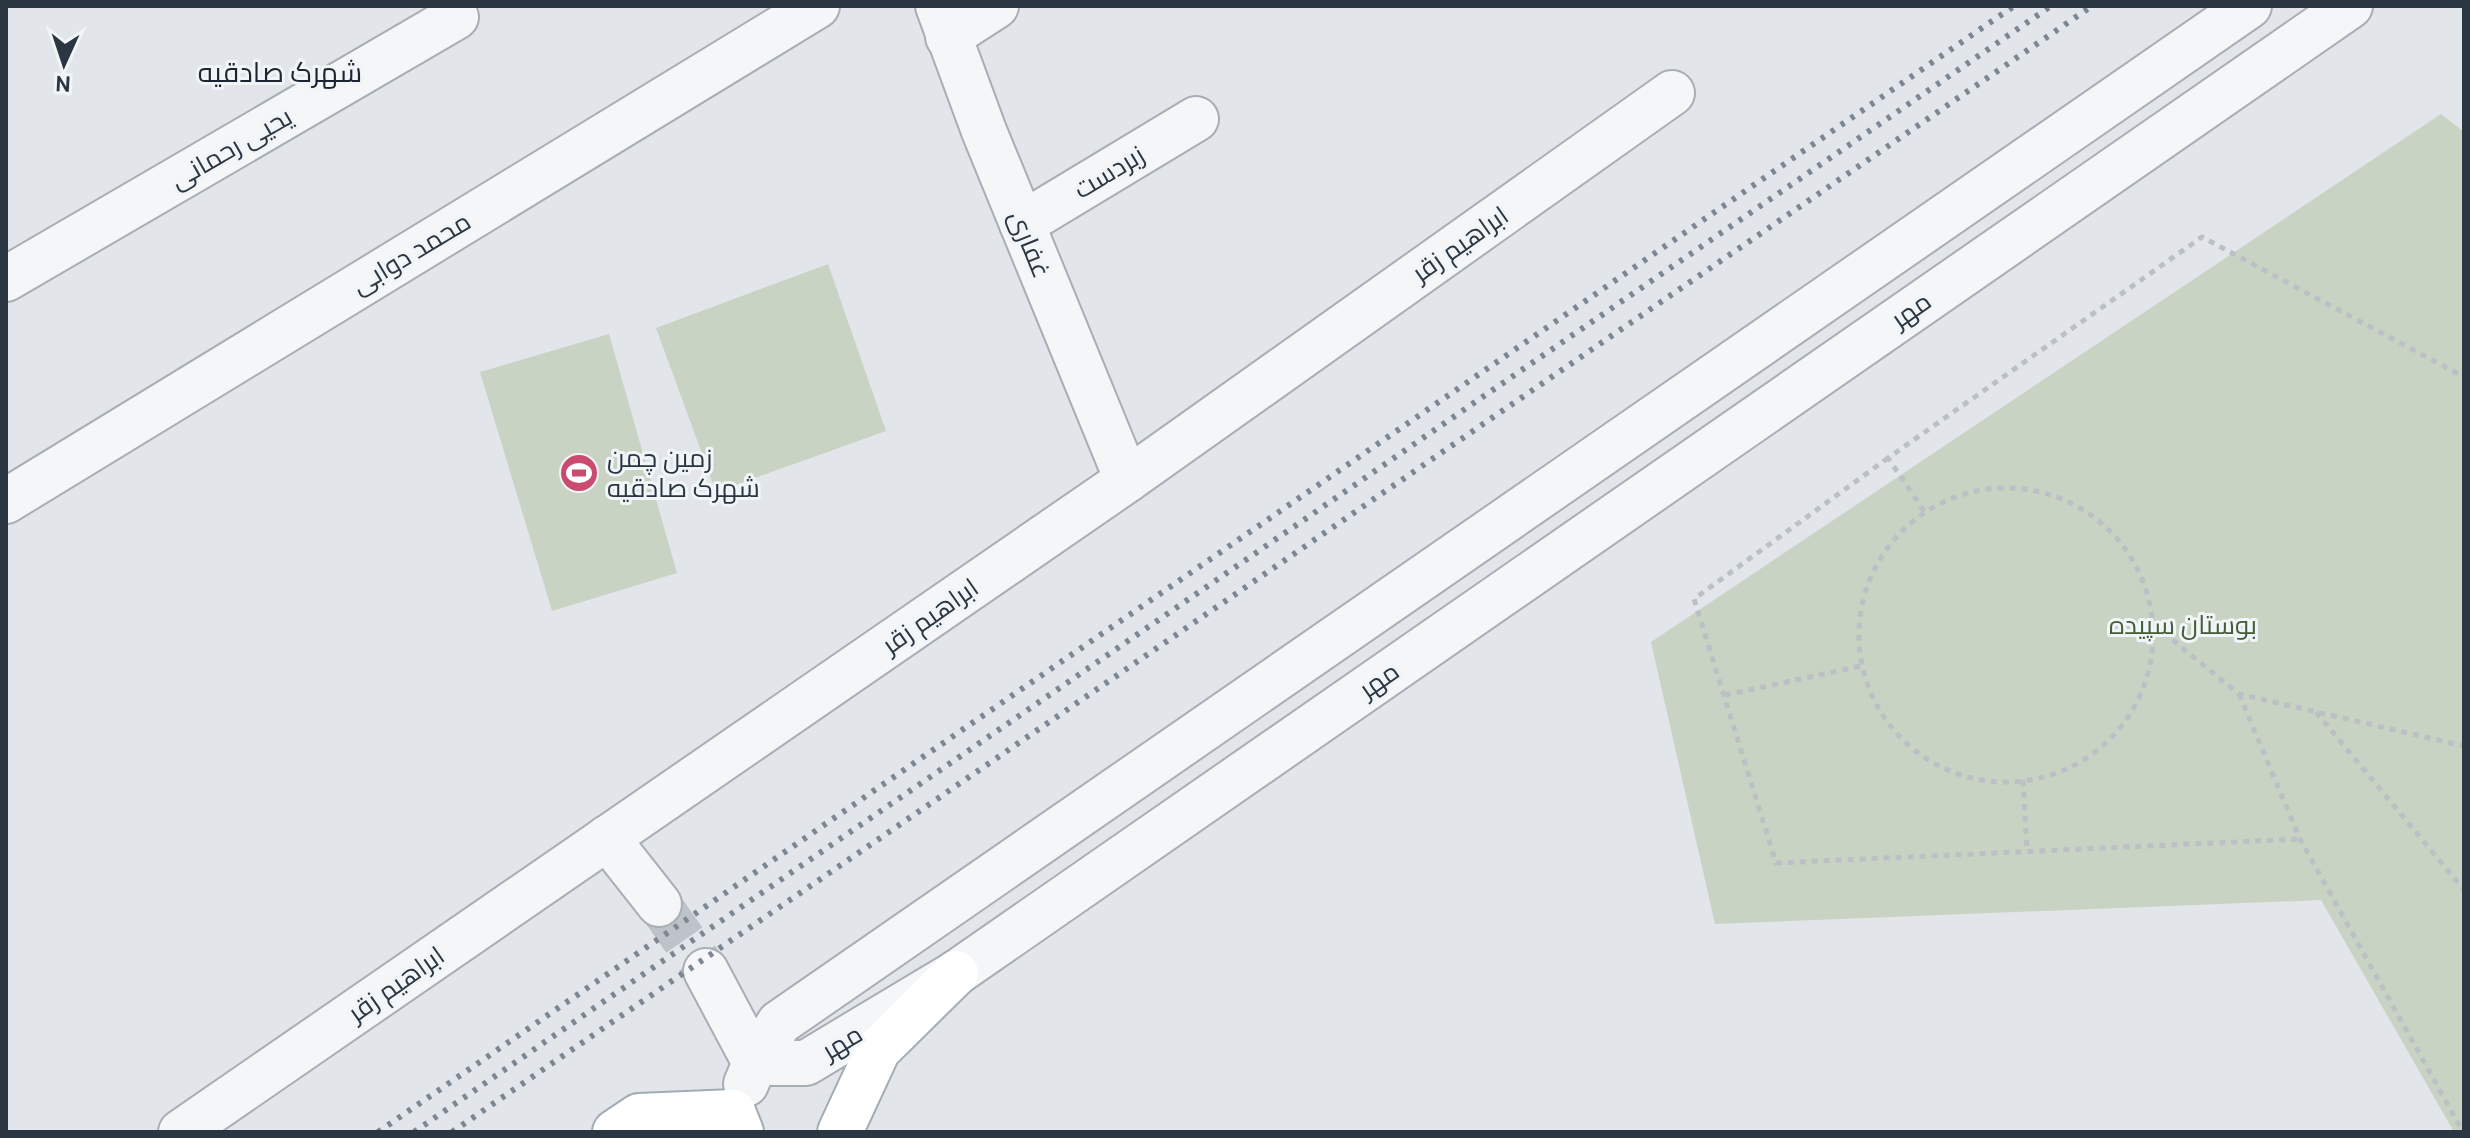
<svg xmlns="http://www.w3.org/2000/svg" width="2470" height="1138" font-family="Cabin,Cairo,sans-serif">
	<rect width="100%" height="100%" fill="#e2e6ea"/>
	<g fill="#c9d3c3">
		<polygon points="2441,114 2464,132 2464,1132 2454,1132 2321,900 1715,924 1651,642"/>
		<polygon points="828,264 886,431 716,492 656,328"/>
		<polygon points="609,334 677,573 552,611 480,372"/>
	</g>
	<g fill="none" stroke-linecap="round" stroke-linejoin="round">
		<polyline stroke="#bdc3c8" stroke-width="44" stroke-dasharray="44 22" stroke-linecap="butt" points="659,904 706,971"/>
		<defs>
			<g id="minor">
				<polyline points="938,6 984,131 1127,480"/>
				<polyline points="948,37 996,6"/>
				<polyline points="1022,224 1196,119"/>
				<polyline points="6,279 456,17"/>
				<polyline points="6,501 817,6"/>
				<polyline points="607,838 659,904"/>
				<polyline points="706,971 755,1063"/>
				<polyline points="755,1063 806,1063 956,973 2350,6"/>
				<polyline points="746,1084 755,1063 779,1023 2249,6"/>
				<polyline points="181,1132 1127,480 1672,93"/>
			</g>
			<g id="major">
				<polyline points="615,1132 639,1116 733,1112 741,1132"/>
				<polyline points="840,1132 878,1050 956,973"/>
			</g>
		</defs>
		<use href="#minor" stroke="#a7aeb4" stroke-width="48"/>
		<use href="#major" stroke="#a1acb5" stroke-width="48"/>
		<g stroke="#bbc0c5" stroke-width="5" stroke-dasharray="6 6" stroke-linecap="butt">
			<polyline points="1888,458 1694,599 1776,863 2300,839"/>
			<circle cx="2006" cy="635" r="147"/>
			<polyline points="1924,511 1888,458 2202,237 2464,377"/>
			<polyline points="2154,625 2239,694 2464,746"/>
			<polyline points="2239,694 2300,839 2463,1132"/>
			<polyline points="1725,695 1861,666"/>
			<polyline points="2316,712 2464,890"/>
			<polyline points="2023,780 2027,851"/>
		</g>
		<use href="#minor" stroke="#f4f6f8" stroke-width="44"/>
		<use href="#major" stroke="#fff" stroke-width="44"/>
		<g stroke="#7c8793" stroke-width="6" stroke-dasharray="4 8" stroke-linecap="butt">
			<polyline points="378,1132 2014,6"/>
			<polyline points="414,1132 2051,6"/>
			<polyline points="452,1132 2092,6"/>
		</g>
	</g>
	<defs>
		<symbol id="stadium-disc" viewBox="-11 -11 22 22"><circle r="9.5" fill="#cb4b6e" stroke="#f1f5f7"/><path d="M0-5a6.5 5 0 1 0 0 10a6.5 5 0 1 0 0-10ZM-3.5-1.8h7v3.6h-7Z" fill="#fff"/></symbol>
	</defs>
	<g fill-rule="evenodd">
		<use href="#stadium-disc" x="557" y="451" width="44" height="44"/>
	</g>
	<g text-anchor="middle" stroke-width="6" stroke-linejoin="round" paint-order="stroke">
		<g font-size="26" fill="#2a3641" stroke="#f1f5f7">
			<text transform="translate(231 148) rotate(-30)" y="9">یحیی رحمانی</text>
			<text transform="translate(1109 172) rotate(-31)" y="9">زبردست</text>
			<text transform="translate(1030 244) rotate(68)" y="9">غفاری</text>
			<text transform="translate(1460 244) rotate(-35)" y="9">ابراهیم زقر</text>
			<text transform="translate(411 253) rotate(-31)" y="9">محمد دوابی</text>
			<text transform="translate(1911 310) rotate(-35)" y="9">مهر</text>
			<text transform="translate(930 616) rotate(-35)" y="9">ابراهیم زقر</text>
			<text transform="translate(1379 680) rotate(-35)" y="9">مهر</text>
			<text transform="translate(396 984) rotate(-35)" y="9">ابراهیم زقر</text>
			<text transform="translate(842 1042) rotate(-31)" y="9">مهر</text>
		</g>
		<g font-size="26" fill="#2a3641" stroke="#f1f5f7" text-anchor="start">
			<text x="607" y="467">زمین چمن<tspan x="607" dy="30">شهرک صادقیه</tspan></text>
		</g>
		<g font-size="26" fill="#435d38" stroke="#f1f5f7">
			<text x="2183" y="634">بوستان سپیده</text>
		</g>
		<g font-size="28" fill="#1c2632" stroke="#f1f5f7">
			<text x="280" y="82">شهرک صادقیه</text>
		</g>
	</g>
	<rect width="2470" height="1138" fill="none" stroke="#2a3641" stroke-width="16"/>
	<g transform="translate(64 64) rotate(183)" stroke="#f1f5f7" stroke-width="6" paint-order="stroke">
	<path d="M0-6L14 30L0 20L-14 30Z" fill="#2a3641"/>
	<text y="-12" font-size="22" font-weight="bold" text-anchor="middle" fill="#2a3641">N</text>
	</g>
</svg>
